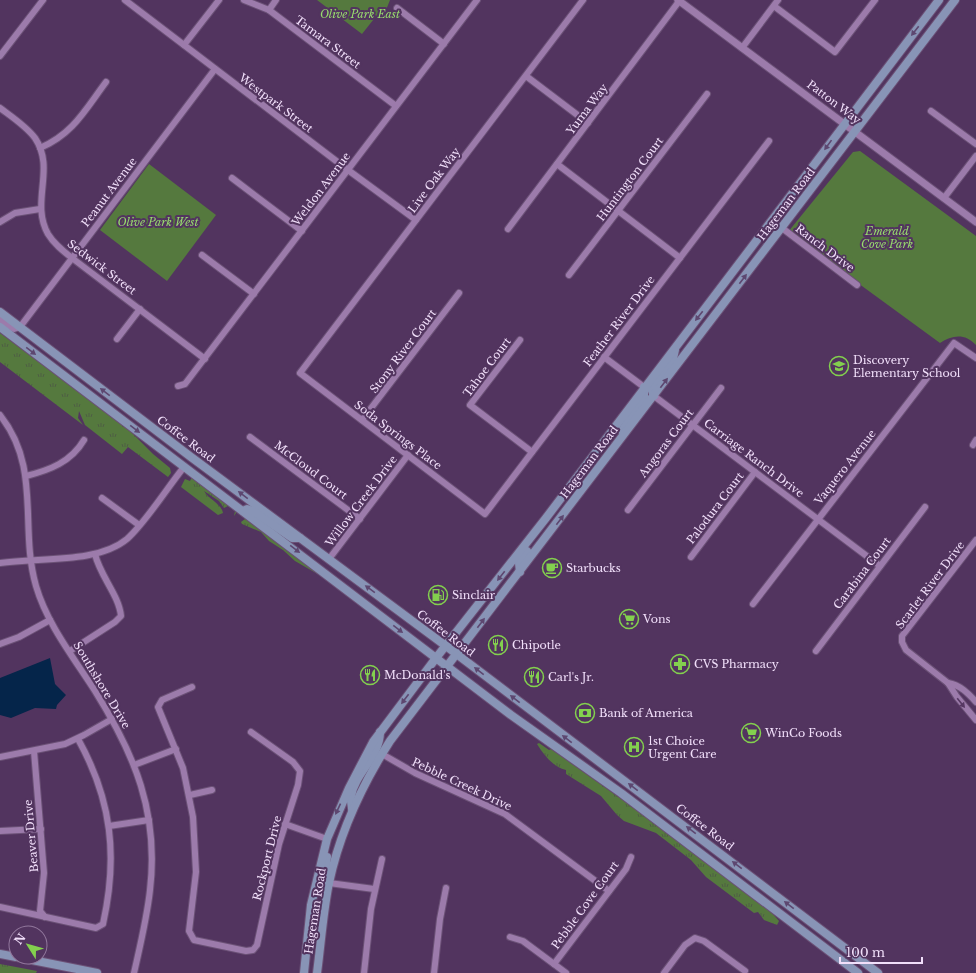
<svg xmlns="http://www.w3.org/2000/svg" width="976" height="973" font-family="'Libre Baskerville',serif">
	<defs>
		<pattern id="grass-tufts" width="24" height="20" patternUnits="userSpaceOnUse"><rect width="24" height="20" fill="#55793e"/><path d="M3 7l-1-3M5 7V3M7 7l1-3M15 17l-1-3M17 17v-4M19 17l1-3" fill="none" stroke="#4e5e44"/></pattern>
	</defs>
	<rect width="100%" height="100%" fill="#52345f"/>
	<g fill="url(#grass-tufts)">
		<polygon points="0,333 128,429 153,454 170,468 171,473 168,477 128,447 122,454 85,425 79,411 78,418 83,425 0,362"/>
		<path d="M 192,477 L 235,510 L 236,513 L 234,516 L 235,511 L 228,506 L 224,508 L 219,501 L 204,491 C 209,500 221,503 223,513 L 218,515 L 181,487 L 185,479 L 190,481 Z"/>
		<polygon points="245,519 248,520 321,576 295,561 283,550 269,541 261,532 242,524 241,522"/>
		<path d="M 539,743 L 549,750 L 551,749 L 645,816 L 770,911 L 779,921 L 777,925 L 764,920 L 758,912 L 754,913 L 706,877 L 691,860 L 656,833 L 624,821 L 617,815 L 601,796 L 566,774 L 566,770 C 553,767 544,755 537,744 Z"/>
		<polygon points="0,964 37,971 36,973 0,973"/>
	</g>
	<g fill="#55793e">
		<polygon points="317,0 390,0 386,10 381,10 362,34"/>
		<path d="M 860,151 L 976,236 L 976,345 C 965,333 952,335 940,343 L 788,232 L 853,152 Z"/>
		<polygon points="149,164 216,215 167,281 100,230"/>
	</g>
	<polygon fill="#05254a" points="50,658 55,684 66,695 57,705 56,709 35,708 11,718 0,715 0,678"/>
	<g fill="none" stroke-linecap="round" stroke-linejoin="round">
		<defs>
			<g id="minor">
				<polyline points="125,0 348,170 416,220"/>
				<polyline points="244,0 269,10 396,106"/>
				<polyline points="583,0 300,373 485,514 769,141"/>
				<polyline points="774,6 835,52 875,0"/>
				<polyline points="397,8 444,44"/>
				<polyline points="269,10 276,0"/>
				<polyline points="184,45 219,0"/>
				<polyline points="742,48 778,0"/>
				<polyline points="0,56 43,0"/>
				<polyline points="526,76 588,123"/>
				<path d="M 0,108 C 12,117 26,126 35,138 C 56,169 30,202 48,234 C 54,244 63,251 72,258 L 205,359"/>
				<polyline points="931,111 976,144"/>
				<path d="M 40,148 C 73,134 85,110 106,82"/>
				<polyline points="557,164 680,258"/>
				<polyline points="232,178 302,231"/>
				<polyline points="944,198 976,156"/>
				<polyline points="0,222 15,213 40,209"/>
				<polyline points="782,228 857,285"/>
				<polyline points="508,229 680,0"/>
				<polyline points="202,255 254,294"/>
				<polyline points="569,275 707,94"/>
				<polyline points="0,320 14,329 20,327 215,69"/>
				<polyline points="117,339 140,309"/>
				<polyline points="520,340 470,405 532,452"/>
				<polyline points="604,357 644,387"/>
				<polyline points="178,386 185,384 477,0"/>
				<polyline points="654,396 880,566"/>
				<path d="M 0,415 C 42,468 19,527 36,586 C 47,624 74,658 95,691 C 135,755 159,813 150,890 C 147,918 140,946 134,973"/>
				<polyline points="362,420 459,293"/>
				<polyline points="250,437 360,519"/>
				<polyline points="973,445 976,440"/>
				<path d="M 26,476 C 50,470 71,462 84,440"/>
				<polyline points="102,498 139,525"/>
				<polyline points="628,510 721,388"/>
				<polyline points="976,540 902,636 902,642 906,650 948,683 957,697 976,720"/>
				<polyline points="691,557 755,472"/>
				<polyline points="329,559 408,455"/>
				<path d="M 0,563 C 38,557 97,564 127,539 C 146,522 167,488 184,467"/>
				<polyline points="753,604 954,343 976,358"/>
				<polyline points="0,644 19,637 50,620"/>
				<path d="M 70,651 L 115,622 L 121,616 C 119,595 100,576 95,554"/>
				<polyline points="816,651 925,507"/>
				<path d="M 948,683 C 960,685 968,693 976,702"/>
				<polyline points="192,687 162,700 158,707 183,768 193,817 196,872 189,931 194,940 246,951 253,950 257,945 279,844 298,785 300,771 293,762 251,732"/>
				<polyline points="34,751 44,873 40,911 45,917"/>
				<polyline points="382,754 415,773 505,814 609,891"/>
				<polyline points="0,757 65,744 84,735 112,719"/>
				<polyline points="134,765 176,749"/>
				<polyline points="190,795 212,790"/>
				<polyline points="285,824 327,839"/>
				<polyline points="109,826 149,820"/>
				<polyline points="0,831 41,829"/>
				<polyline points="329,883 374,889"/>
				<path d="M 0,907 L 96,928 L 103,924 C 118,857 112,800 78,739"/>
				<polyline points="510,937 523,941 566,973"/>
				<polyline points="554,964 626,869 631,857"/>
				<polyline points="364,973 371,909 382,859"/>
				<polyline points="434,973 440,919 446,888"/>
				<polyline points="664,973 685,945 695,938 704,941 745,971"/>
			</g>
			<polyline id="tertiary" points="678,0 976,222"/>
			<g id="secondary">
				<polyline points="0,312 191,457 446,646 878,973"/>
				<polyline points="0,327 511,715 621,793 858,973"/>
				<polyline points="654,396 651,388 673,359 675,350"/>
				<polyline points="622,431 644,397 644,387"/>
				<polyline points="243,511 247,509 253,511 292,538 300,538"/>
				<polyline points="520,572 519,563 527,551"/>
				<path d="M 352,809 C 352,805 350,800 351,796 C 355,773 380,757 380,732"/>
				<polyline points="327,857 325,871 329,883"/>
				<polyline points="0,954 16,957"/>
				<polyline points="17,957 97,973"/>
				<polyline points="304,973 311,905 327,839 349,788 373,742 436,658 546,518 939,0"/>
				<path d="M 317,973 C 321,943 323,912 329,883 C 340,831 362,785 390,741 L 955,0"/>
			</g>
		</defs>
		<use href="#minor" stroke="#6b5176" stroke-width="8"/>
		<use href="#tertiary" stroke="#6b5176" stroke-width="9"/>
		<use href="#secondary" stroke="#6b5176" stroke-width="10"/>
		<use href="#minor" stroke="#9c7bab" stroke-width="6"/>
		<use href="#tertiary" stroke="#9c7bab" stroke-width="7"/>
		<use href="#secondary" stroke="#8894b6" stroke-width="8"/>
	</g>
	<defs><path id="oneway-solid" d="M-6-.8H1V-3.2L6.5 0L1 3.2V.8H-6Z"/></defs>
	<g fill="#5d4770">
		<use href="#oneway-solid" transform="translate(915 31) rotate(128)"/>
		<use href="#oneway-solid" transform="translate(828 145) rotate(126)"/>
		<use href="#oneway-solid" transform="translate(743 279) rotate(-53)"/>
		<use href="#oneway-solid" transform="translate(699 316) rotate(128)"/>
		<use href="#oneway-solid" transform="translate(31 351) rotate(37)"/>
		<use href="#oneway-solid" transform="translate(664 383) rotate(-53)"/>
		<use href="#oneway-solid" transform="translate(105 392) rotate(-143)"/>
		<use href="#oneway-solid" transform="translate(135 429) rotate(37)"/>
		<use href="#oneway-solid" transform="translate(243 495) rotate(-143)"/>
		<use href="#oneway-solid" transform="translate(560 520) rotate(-53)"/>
		<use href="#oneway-solid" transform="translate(295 549) rotate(37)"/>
		<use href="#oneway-solid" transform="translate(501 576) rotate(128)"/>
		<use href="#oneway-solid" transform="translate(370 589) rotate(-144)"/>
		<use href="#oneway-solid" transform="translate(481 623) rotate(-53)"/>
		<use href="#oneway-solid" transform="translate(398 629) rotate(38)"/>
		<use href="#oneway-solid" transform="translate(479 671) rotate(-142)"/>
		<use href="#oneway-solid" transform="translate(405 699) rotate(127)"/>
		<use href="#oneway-solid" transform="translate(515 699) rotate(-142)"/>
		<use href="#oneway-solid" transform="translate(567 739) rotate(-143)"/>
		<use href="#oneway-solid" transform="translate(633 787) rotate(-143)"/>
		<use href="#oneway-solid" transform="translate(338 809) rotate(115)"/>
		<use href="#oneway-solid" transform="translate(691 830) rotate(-143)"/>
		<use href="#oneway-solid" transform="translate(737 865) rotate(-143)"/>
		<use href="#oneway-solid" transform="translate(789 905) rotate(-143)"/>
	</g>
	<use fill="#563863" href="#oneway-solid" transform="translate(961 703) rotate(51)"/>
	<defs>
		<symbol id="school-ring" viewBox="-11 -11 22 22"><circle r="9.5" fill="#52345f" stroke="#83d04e" stroke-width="1.5"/><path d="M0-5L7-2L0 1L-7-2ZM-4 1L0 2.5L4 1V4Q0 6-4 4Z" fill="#83d04e"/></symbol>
		<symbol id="cafe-ring" viewBox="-11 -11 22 22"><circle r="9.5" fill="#52345f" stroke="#83d04e" stroke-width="1.5"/><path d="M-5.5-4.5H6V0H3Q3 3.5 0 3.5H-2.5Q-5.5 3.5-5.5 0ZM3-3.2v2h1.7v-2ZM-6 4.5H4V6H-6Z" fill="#83d04e"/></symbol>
		<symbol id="fuel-ring" viewBox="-11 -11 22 22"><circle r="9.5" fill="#52345f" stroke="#83d04e" stroke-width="1.5"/><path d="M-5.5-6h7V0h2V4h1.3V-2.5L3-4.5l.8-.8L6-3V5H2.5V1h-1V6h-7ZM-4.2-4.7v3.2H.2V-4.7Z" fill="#83d04e"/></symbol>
		<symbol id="supermarket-ring" viewBox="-11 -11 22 22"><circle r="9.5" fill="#52345f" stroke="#83d04e" stroke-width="1.5"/><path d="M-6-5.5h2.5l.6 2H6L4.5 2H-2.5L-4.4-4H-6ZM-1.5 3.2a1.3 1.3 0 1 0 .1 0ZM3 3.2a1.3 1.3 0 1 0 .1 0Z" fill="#83d04e"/></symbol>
		<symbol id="restaurant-ring" viewBox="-11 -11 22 22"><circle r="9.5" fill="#52345f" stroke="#83d04e" stroke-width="1.5"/><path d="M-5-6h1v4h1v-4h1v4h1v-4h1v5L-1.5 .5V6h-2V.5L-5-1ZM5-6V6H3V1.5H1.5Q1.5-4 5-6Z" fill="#83d04e"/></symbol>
		<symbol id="pharmacy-ring" viewBox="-11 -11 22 22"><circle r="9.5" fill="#52345f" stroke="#83d04e" stroke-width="1.5"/><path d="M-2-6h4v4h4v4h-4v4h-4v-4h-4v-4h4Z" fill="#83d04e"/></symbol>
		<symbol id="bank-ring" viewBox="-11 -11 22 22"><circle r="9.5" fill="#52345f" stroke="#83d04e" stroke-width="1.5"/><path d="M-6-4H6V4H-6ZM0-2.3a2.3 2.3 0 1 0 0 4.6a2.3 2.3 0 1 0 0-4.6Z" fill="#83d04e"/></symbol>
		<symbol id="hospital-ring" viewBox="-11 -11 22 22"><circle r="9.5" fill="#52345f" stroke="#83d04e" stroke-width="1.5"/><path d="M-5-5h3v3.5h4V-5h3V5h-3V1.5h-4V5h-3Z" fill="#83d04e"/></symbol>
	</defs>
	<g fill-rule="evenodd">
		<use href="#school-ring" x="828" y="355" width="22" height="22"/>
		<use href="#cafe-ring" x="541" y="557" width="22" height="22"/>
		<use href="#fuel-ring" x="427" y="584" width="22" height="22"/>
		<use href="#supermarket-ring" x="618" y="608" width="22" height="22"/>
		<use href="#restaurant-ring" x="487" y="634" width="22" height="22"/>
		<use href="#pharmacy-ring" x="669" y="653" width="22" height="22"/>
		<use href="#restaurant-ring" x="359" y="664" width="22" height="22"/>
		<use href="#restaurant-ring" x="523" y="666" width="22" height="22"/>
		<use href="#bank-ring" x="574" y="702" width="22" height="22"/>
		<use href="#supermarket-ring" x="740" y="722" width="22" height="22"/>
		<use href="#hospital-ring" x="623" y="736" width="22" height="22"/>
	</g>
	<g text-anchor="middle" stroke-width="4" stroke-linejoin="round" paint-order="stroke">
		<g font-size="11" font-style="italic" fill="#97dc6d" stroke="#52345f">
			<text x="360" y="18">Olive Park East</text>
			<text x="158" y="226">Olive Park West</text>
			<text x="887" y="235">Emerald<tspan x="887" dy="13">Cove Park</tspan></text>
		</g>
		<g font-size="11" fill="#f1dffa" stroke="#52345f">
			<text transform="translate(328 42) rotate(37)" y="4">Tamara Street</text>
			<text transform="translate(834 102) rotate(37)" y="4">Patton Way</text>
			<text transform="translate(276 103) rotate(37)" y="4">Westpark Street</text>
			<text transform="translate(587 109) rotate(-53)" y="4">Yuma Way</text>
			<text transform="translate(630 179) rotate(-53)" y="4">Huntington Court</text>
			<text transform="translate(434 180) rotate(-53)" y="4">Live Oak Way</text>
			<text transform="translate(321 189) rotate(-53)" y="4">Weldon Avenue</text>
			<text transform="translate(109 192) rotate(-53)" y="4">Peanut Avenue</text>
			<text transform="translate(786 204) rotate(-53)" y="4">Hageman Road</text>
			<text transform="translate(825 248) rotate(37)" y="4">Ranch Drive</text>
			<text transform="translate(102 267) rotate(37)" y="4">Sedwick Street</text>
			<text transform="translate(619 321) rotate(-53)" y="4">Feather River Drive</text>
			<text transform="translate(403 351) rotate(-53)" y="4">Stony River Court</text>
			<text transform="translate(487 367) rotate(-53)" y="4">Tahoe Court</text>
			<text transform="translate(398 435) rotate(37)" y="4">Soda Springs Place</text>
			<text transform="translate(186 439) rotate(37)" y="4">Coffee Road</text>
			<text transform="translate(666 443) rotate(-53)" y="4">Angoras Court</text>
			<text transform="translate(754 458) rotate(37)" y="4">Carriage Ranch Drive</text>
			<text transform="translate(589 462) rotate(-53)" y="4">Hageman Road</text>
			<text transform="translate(845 467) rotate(-52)" y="4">Vaquero Avenue</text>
			<text transform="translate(311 470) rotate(37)" y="4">McCloud Court</text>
			<text transform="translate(361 501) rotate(-53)" y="4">Willow Creek Drive</text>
			<text transform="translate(715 508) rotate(-53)" y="4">Palodura Court</text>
			<text transform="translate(862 573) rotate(-53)" y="4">Carabina Court</text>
			<text transform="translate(930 585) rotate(-53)" y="4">Scarlet River Drive</text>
			<text transform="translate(446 633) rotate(37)" y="4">Coffee Road</text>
			<text transform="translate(102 685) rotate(59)" y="4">Southshore Drive</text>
			<text transform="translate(462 784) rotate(25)" y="4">Pebble Creek Drive</text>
			<text transform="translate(705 827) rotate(37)" y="4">Coffee Road</text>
			<text transform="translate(31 836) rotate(-95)" y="4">Beaver Drive</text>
			<text transform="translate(267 858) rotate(-76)" y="4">Rockport Drive</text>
			<text transform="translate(585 905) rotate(-54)" y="4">Pebble Cove Court</text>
			<text transform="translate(315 911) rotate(-81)" y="4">Hageman Road</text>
		</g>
		<g font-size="11" fill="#f1dffa" stroke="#52345f" text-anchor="start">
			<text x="853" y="364">Discovery<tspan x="853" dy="13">Elementary School</tspan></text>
			<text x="566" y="572">Starbucks</text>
			<text x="452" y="599">Sinclair</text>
			<text x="643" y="623">Vons</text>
			<text x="512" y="649">Chipotle</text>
			<text x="694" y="668">CVS Pharmacy</text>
			<text x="384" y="679">McDonald's</text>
			<text x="548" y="681">Carl's Jr.</text>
			<text x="599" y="717">Bank of America</text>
			<text x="765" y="737">WinCo Foods</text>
			<text x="648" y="745">1st Choice<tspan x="648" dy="13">Urgent Care</tspan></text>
		</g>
	</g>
	<g transform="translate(28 945) rotate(307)"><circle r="19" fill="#52345f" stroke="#92789d"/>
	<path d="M0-3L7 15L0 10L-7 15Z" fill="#83d04e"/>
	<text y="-6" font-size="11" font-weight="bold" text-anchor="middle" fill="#f1dffa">N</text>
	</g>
	<path d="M840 957v6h82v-6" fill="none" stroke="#f1dffa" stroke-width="2"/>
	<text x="846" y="957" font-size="12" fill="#f1dffa" stroke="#52345f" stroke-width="3" paint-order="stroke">100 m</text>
</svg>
